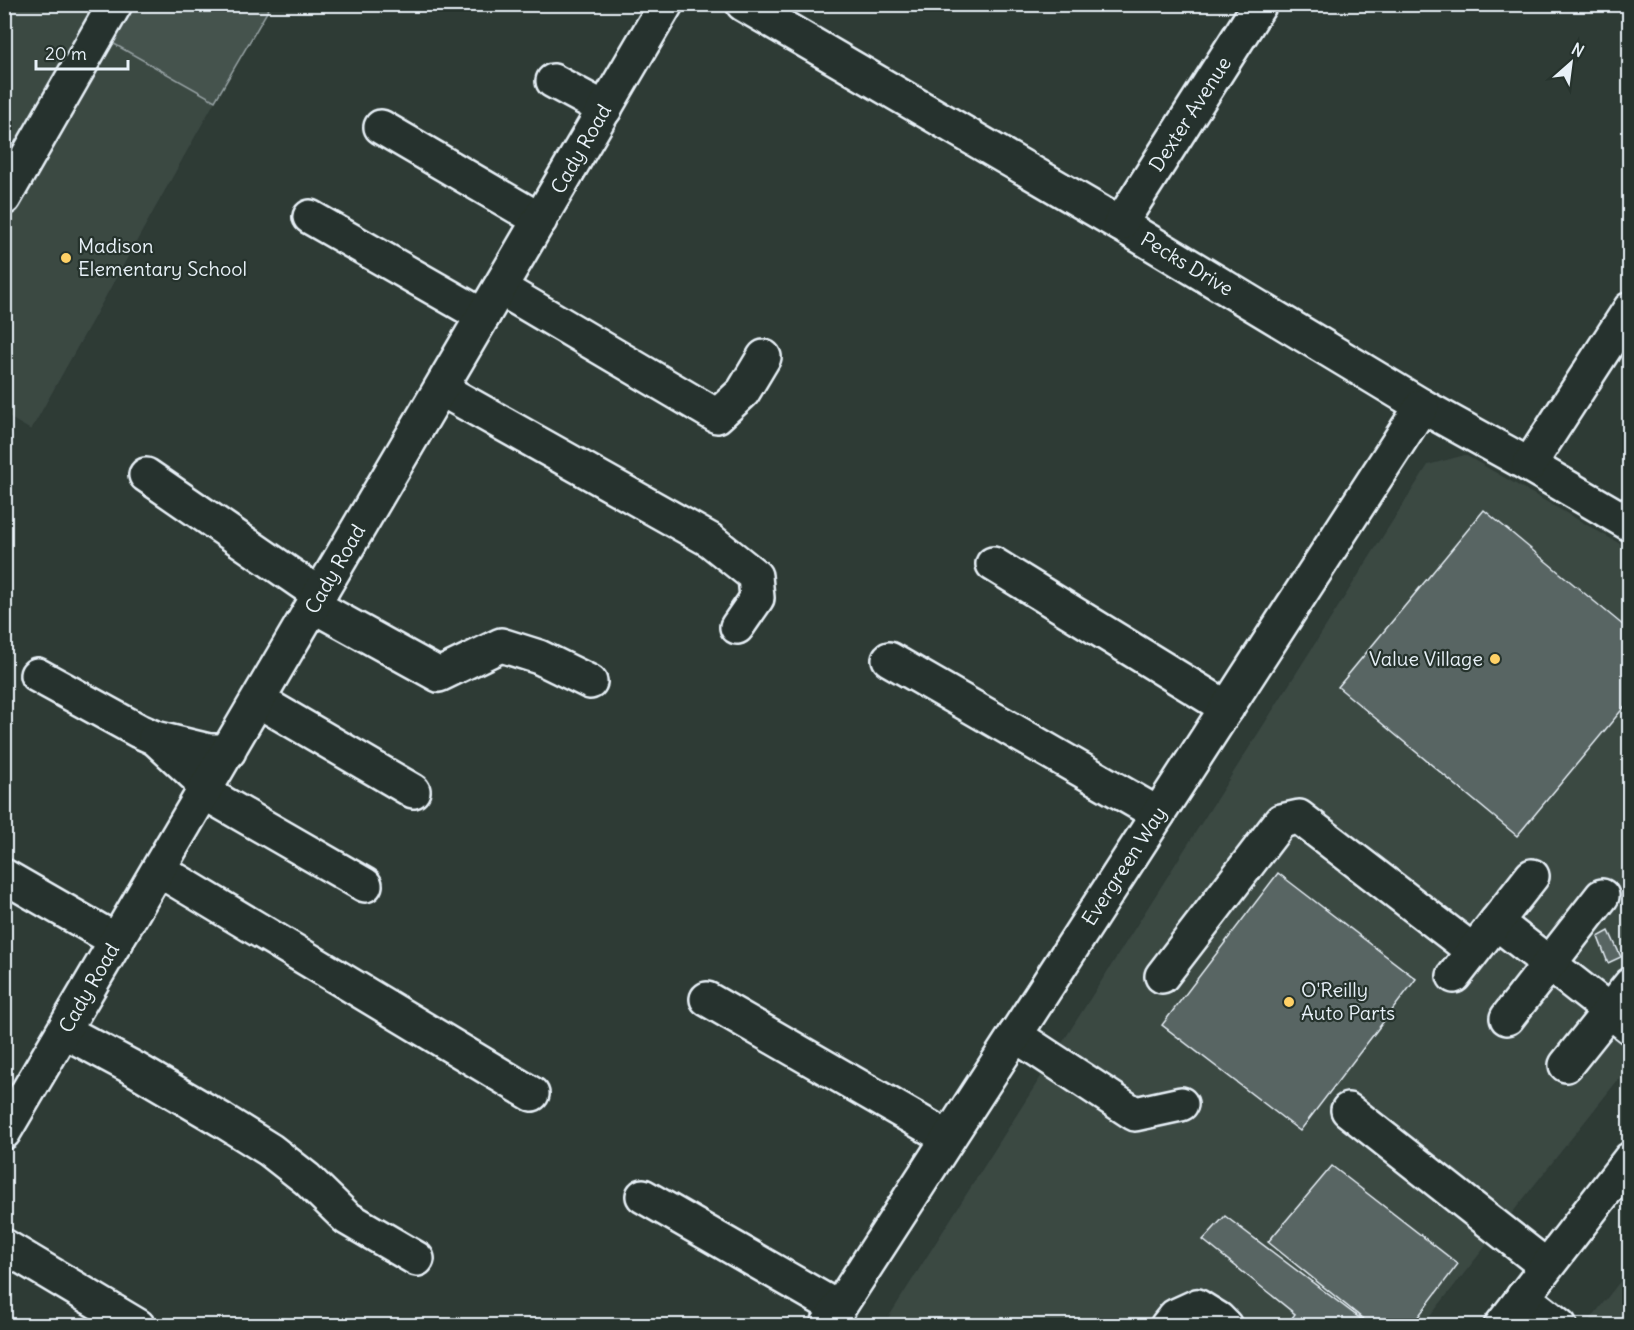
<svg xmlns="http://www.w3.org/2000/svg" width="1634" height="1330" font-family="Delius,sans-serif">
	<rect width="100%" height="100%" fill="#2e3b35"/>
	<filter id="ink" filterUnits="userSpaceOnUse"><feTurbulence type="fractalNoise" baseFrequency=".0167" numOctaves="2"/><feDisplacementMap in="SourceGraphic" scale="12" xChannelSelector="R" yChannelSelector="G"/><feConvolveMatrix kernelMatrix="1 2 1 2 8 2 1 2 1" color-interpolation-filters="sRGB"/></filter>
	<g filter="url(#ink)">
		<g fill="#3b4843">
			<polygon points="5,5 119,5 100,36 215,101 31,430 5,415"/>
			<polygon points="1465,455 1629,549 1629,1066 1423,1325 883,1326 1428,465"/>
			<polygon points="1629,1270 1629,1325 1586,1325"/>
		</g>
		<polygon fill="#45524e" stroke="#96a2a3" stroke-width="1.5" points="127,5 271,5 215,101 100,36"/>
		<g fill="#596563" stroke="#e8f1f8" stroke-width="1.5">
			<polygon points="1484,510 1630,631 1630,700 1517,836 1338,687"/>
			<polygon points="1278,873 1416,979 1300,1131 1162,1025"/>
			<polygon points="1609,931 1621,957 1608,963 1598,937"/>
			<polygon points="1332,1166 1458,1264 1411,1326 1372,1326 1268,1242"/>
			<polygon points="1225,1216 1370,1326 1286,1326 1295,1314 1203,1240"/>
		</g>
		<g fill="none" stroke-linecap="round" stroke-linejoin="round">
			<defs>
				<g id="minor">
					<polyline points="743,4 1120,224 1422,406 1529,465 1630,524"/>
					<polyline points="553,81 605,109"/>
					<polyline points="381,127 540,220"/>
					<polyline points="4,198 115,4"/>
					<polyline points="310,217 483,316"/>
					<polyline points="1120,224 1260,4"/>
					<polyline points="500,288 717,416 743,392 764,357"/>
					<polyline points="441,389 710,540 755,576 757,598 737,627"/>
					<polyline points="1529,465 1630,309"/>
					<polyline points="146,475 320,595"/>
					<polyline points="993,564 1227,708"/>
					<polyline points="314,606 439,675 501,645 539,657 590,682"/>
					<polyline points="889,659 1158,814"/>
					<polyline points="37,675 139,731 155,738"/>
					<polyline points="259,701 413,791"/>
					<polyline points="229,751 209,751 155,738 197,777 205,793 365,885"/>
					<polyline points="159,870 532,1094"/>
					<polyline points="4,876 117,941"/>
					<polyline points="1496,922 1630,1027"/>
					<polyline points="1162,976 1281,821 1299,817 1473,951"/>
					<polyline points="1454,976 1532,876"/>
					<polyline points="707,999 948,1138"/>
					<polyline points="1507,1018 1602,896"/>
					<polyline points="64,1031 135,1069 222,1120 270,1150 307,1179 347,1218 417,1259"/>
					<polyline points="1015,1035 1135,1114 1181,1104"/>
					<polyline points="1566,1065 1630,985"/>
					<polyline points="1348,1110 1546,1266"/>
					<polyline points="4,1132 666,4"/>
					<polyline points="643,1196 838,1308"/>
					<polyline points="4,1246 138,1326"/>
					<polyline points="1523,1297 1560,1326"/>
					<polyline points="827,1326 1422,406"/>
					<polyline points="1167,1326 1175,1316 1197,1306 1218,1319 1225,1326"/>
				</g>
				<polyline id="major" points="1501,1326 1630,1159"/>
			</defs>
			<use href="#minor" stroke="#e8f1f8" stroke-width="38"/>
			<use href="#major" stroke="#e8f1f8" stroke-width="38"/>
			<use href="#minor" stroke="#26332d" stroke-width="33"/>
			<use href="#major" stroke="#26332d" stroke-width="33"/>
		</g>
	</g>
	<g fill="#ffd166" stroke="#26332d" stroke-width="2">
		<circle cx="66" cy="258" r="6"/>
		<circle cx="1495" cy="659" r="6"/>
		<circle cx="1289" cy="1002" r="6"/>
	</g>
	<g text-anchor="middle" stroke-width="4.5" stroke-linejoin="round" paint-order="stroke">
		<g font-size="20" fill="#e8f1f8" stroke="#26332d">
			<text transform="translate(1190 114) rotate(-57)" y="7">Dexter Avenue</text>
			<text transform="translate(581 149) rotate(-60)" y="7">Cady Road</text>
			<text transform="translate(1187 264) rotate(31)" y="7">Pecks Drive</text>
			<text transform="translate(335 569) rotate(-60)" y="7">Cady Road</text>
			<text transform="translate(1124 866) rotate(-57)" y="7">Evergreen Way</text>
			<text transform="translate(89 988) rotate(-60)" y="7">Cady Road</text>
		</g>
		<g font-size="20" fill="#e8f1f8" stroke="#26332d" text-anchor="start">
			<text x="78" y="253">Madison<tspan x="78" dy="23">Elementary School</tspan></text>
			<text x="1483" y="666" text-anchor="end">Value Village</text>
			<text x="1301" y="997">O'Reilly<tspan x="1301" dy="23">Auto Parts</tspan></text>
		</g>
	</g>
	<rect width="1634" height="1330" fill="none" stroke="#26332d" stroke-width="24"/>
	<rect x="12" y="12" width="1610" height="1306" fill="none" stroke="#e8f1f8" stroke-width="2" filter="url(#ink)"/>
	<g transform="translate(1571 63) rotate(28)" stroke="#26332d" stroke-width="4.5" paint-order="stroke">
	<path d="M0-4.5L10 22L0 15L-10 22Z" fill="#e8f1f8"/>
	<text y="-9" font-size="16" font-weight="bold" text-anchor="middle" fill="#e8f1f8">N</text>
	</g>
	<path d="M36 60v9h92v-9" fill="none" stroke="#e8f1f8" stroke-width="3"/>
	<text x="45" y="60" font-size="18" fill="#e8f1f8" stroke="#26332d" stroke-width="4.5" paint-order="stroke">20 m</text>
</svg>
